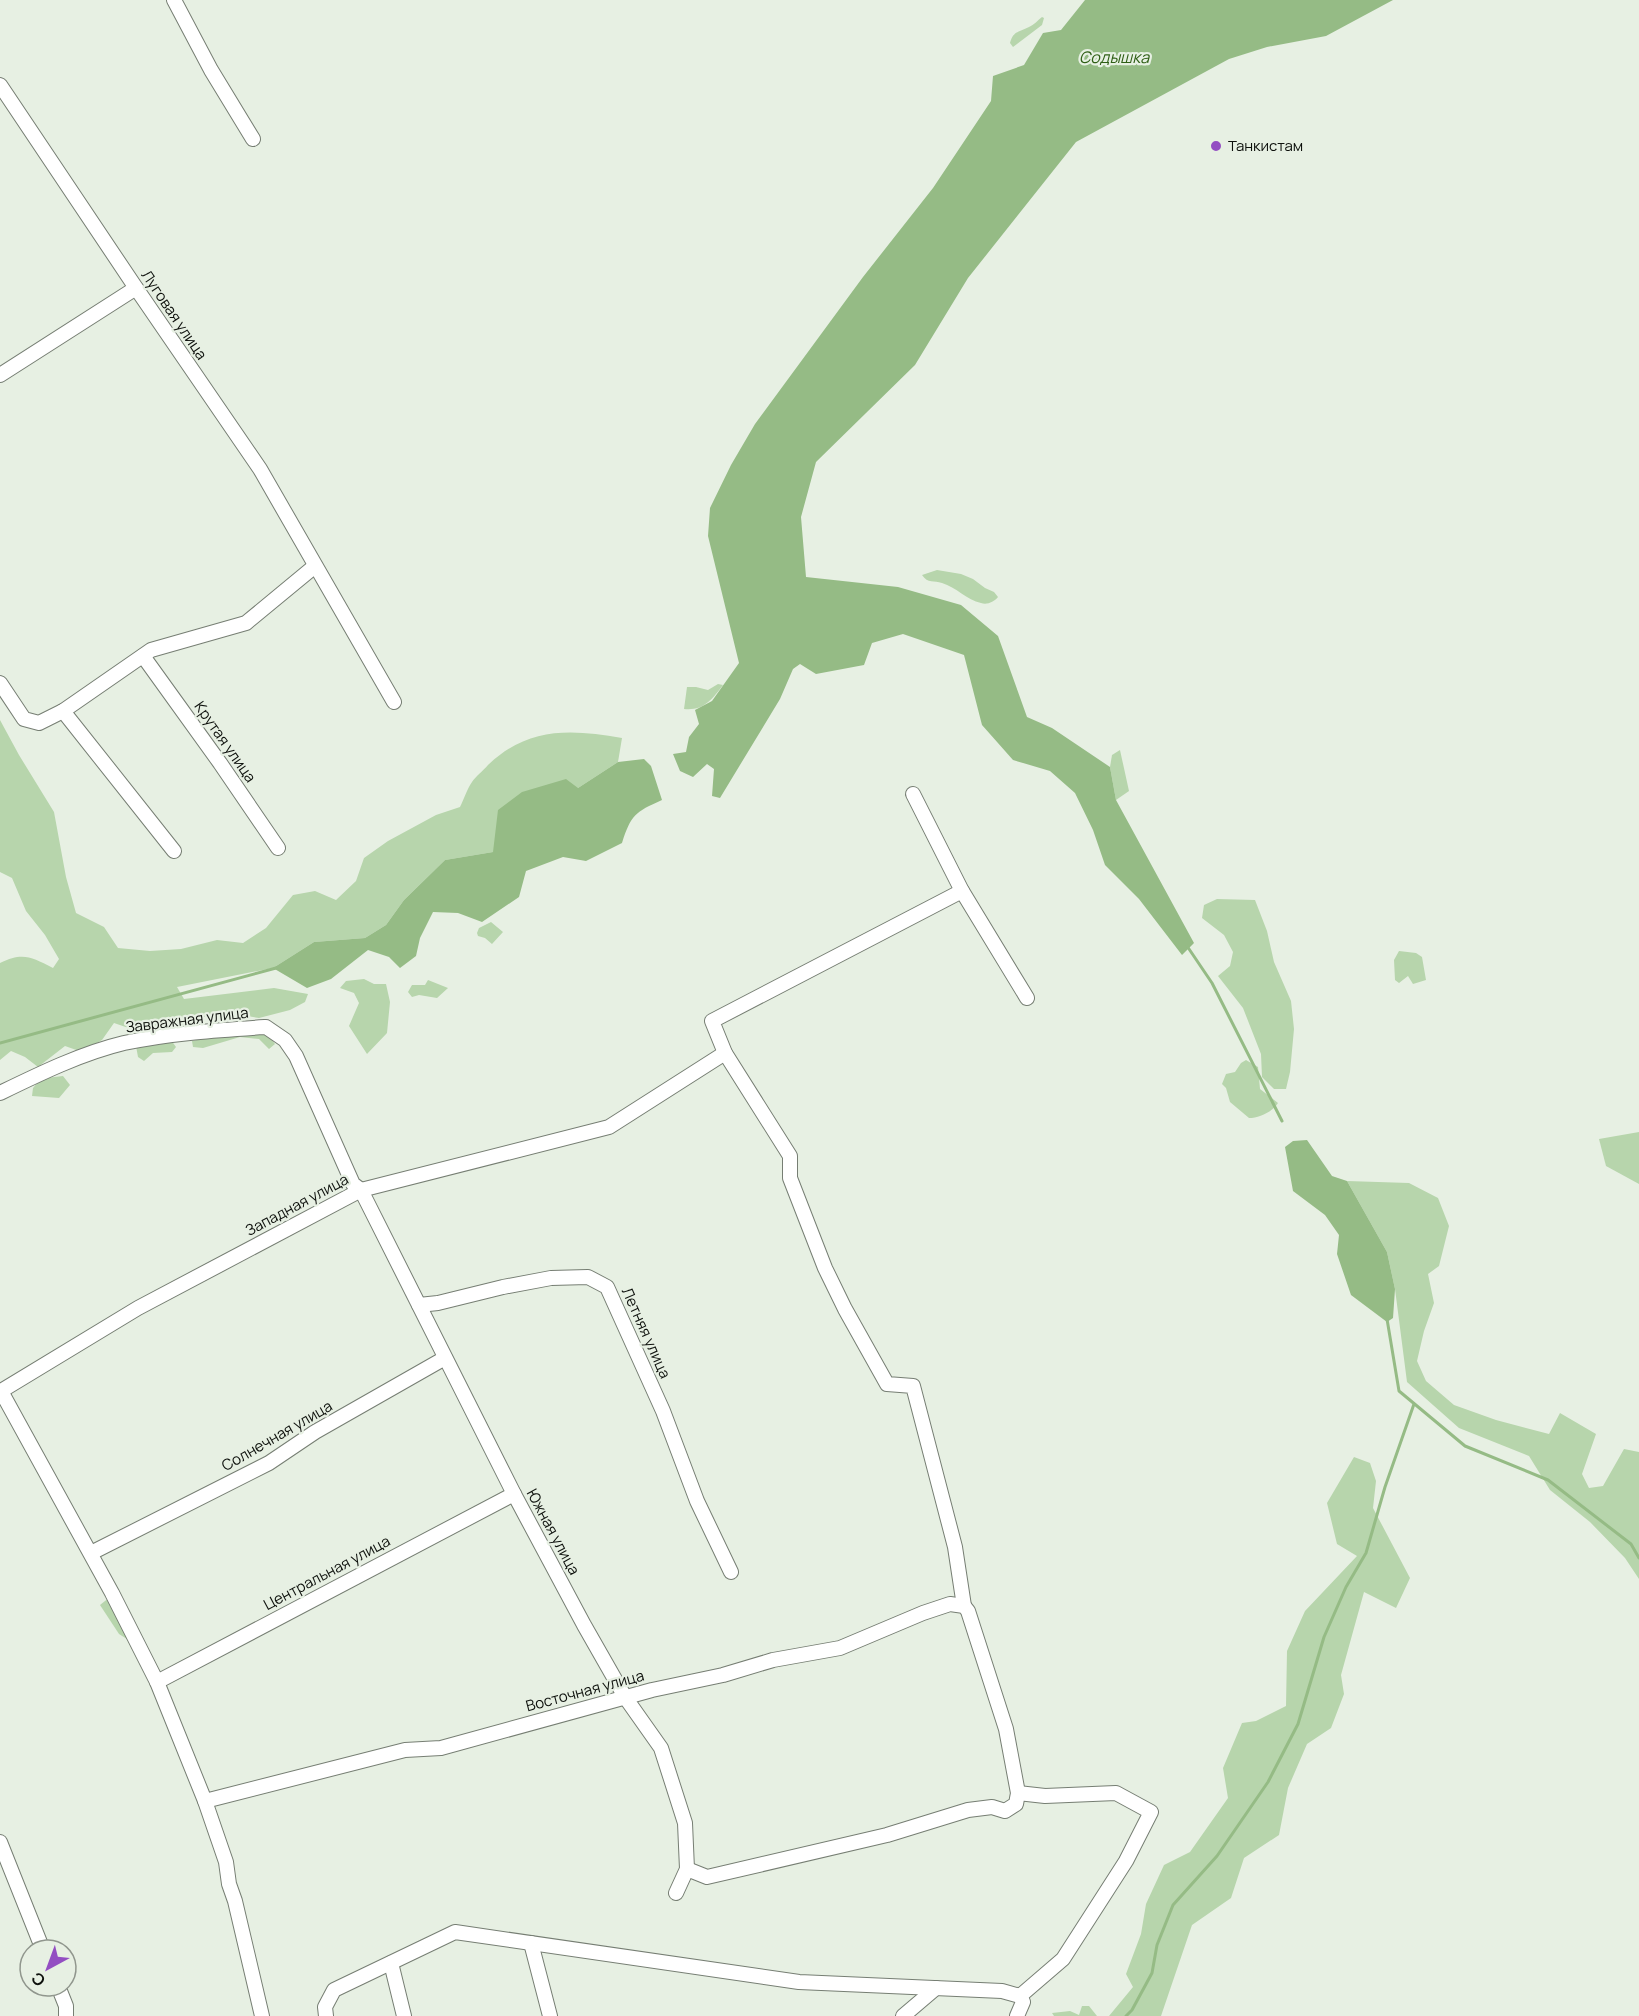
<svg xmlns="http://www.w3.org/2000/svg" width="1639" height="2016" font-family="Manrope,sans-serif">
	<rect width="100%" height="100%" fill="#e7f0e3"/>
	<g fill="#b7d5ac">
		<path d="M 1042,17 L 1044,18 L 1042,25 L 1013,47 L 1010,43 C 1013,31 1019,32 1029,27 C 1034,25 1038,20 1042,17 Z"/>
		<path d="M 937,570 L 961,574 L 973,579 L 985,588 L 994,592 L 998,597 C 994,602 987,605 981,603 C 967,600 956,587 942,583 C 934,580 928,584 922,575 Z"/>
		<path d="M 718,684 L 723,685 C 712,700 703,711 684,709 L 687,687 L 696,687 L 708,690 Z"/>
		<path d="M 0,720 L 19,755 L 54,812 L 66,877 L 76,913 L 104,927 L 118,948 L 150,951 L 181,949 L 217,940 L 243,943 L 266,928 L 293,895 L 315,891 L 336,900 L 356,881 L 364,858 L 388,841 L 436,815 L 460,807 C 464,799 467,789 472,782 C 476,776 483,771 488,765 C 528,727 570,729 622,738 L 618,762 L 578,788 L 493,852 L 445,860 L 404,900 L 386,925 L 365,938 L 314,942 L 273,968 L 177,987 L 184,999 L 274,988 L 308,994 L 305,1002 L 290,1010 L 259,1018 L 230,1013 L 198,1018 L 181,1029 L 149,1035 L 114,1023 L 102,1040 L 82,1052 L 65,1046 L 38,1067 L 25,1057 L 11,1051 L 0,1060 L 0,963 C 23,952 31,957 53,968 L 59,959 L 45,935 L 26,911 L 12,878 L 0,872 Z"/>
		<polygon points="1120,750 1129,791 1116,800 1110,767 1112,755"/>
		<polygon points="1217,899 1255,900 1267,931 1274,962 1291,1001 1294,1029 1290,1072 1286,1089 1274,1089 1262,1077 1261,1054 1243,1008 1218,976 1230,966 1233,952 1224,935 1202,918 1204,905"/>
		<polygon points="491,922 503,932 492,944 485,938 478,936 477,933 479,928"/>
		<polygon points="1399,951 1416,953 1422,957 1426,980 1413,984 1408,976 1399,983 1395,980 1394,960"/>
		<polygon points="364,979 374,984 386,984 390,1002 387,1033 367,1054 349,1026 359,1003 354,993 340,988 346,981"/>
		<polygon points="428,980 448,988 437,998 419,995 412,997 408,992 412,985 425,985"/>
		<path d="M 233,1032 C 250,1032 265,1029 275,1044 L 269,1049 L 259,1039 L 240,1037 L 203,1048 L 193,1047 L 192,1041 Z"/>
		<path d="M 171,1040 L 176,1047 L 172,1052 L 153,1053 L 144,1061 L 138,1057 L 136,1046 C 151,1044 157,1048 171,1040 Z"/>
		<path d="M 1246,1060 L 1258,1067 L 1260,1089 L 1278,1103 C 1272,1112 1259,1118 1249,1118 L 1230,1102 L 1226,1088 L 1222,1084 L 1226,1074 L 1235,1072 L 1241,1063 Z"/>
		<path d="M 63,1076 L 70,1085 L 59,1098 L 32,1096 L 33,1088 C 40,1078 52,1077 63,1076 Z"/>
		<polygon points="1639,1132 1639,1184 1606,1166 1599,1139"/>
		<polygon points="1347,1181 1409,1183 1438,1198 1449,1226 1439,1266 1428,1274 1434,1303 1424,1331 1417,1361 1426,1381 1454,1405 1496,1420 1549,1434 1560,1413 1596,1434 1582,1474 1589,1488 1603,1486 1624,1449 1639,1452 1639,1579 1625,1558 1590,1522 1550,1490 1529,1456 1459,1428 1407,1382 1395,1289 1387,1252"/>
		<polygon points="1354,1457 1370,1463 1376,1481 1373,1508 1410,1578 1396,1608 1364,1592 1341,1675 1344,1694 1331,1728 1307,1744 1288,1788 1279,1835 1244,1858 1231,1898 1192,1925 1161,2016 1109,2016 1133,1987 1126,1974 1141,1934 1146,1904 1164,1865 1190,1852 1228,1798 1223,1768 1242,1723 1256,1721 1286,1706 1287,1651 1305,1611 1357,1556 1337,1544 1327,1503"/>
		<polygon points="110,1597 127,1639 119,1634 100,1605"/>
		<polygon points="1082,2006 1089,2006 1097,2016 1054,2016 1052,2013 1070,2011 1079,2015"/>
	</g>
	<g fill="#95bb85">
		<polygon points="1085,0 1393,0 1326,36 1267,47 1229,59 1076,142 968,278 915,365 816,462 801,517 806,577 898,587 961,605 998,636 1027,717 1052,728 1110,767 1116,800 1194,943 1182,955 1139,899 1105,865 1093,830 1075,793 1050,771 1013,760 982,725 964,655 903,634 872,643 864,665 816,674 800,664 793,669 780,699 720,798 712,796 714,769 707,764 693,777 680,771 673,754 686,752 689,737 699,724 695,710 712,701 739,663 708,536 710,508 731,465 755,424 863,277 933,188 991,101 993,76 1024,65 1043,33 1061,30"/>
		<path d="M 644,759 L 651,766 L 662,800 C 635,812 631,815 622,843 L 586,861 L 563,857 L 526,871 L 519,897 L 482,922 L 458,913 L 433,912 L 420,938 L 416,956 L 400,968 L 389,957 L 368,950 L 331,979 L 307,988 L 273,968 L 314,942 L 365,938 L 386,925 L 404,900 L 445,860 L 493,852 L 498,810 L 522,792 L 566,779 L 578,788 L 618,762 Z"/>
		<polygon points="1307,1140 1332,1176 1347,1181 1387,1252 1395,1289 1393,1318 1387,1322 1351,1295 1337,1254 1339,1235 1325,1215 1293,1191 1285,1147 1293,1141"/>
	</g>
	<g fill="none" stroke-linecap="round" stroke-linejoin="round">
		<g stroke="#95bb85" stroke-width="3">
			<polyline points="1187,946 1212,983 1282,1121"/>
			<polyline points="0,1043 276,968"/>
			<polyline points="1387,1319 1399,1391 1465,1446 1548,1480 1631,1544 1639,1558"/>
			<polyline points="1126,2016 1132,2010 1152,1973 1157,1945 1173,1905 1217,1856 1268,1782 1298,1724 1324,1637 1346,1587 1366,1553 1385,1487 1414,1404"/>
		</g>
		<defs>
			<g id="minor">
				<polyline points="174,0 211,70 253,139"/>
				<polyline points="0,85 136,288 260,469 394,702"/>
				<polyline points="0,375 136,288"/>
				<polyline points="143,656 220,763 278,848"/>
				<polyline points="0,683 24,719 39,723 63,711 151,650 246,623 315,566"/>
				<polyline points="63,711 174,851"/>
				<polyline points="913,794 962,891"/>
				<path d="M 0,1093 C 39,1074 82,1053 124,1043 C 171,1033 219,1030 266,1027 L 285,1040 L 296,1056 L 353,1184 L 361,1190 L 514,1494 L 584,1625 L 625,1697 L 661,1748 L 685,1823 L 687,1869 L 676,1893"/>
				<polyline points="419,1305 438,1303 503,1287 551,1278 588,1277 607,1287 663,1411 697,1501 731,1572"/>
				<polyline points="1,1391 138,1308 361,1190 609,1127 725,1053"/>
				<polyline points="1,1391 112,1593 157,1682 205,1801 226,1862 229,1884 235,1901 262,2016"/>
				<polyline points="91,1553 269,1463 315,1432 445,1358"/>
				<polyline points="964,1606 955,1547 913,1386 887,1384 845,1309 825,1268 790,1178 790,1156 725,1053 712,1021 962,891 1027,998"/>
				<polyline points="157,1682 514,1494"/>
				<polyline points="1018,1793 1045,1796 1116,1793 1151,1812 1126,1861 1063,1959 1020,1996"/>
				<polyline points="205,1801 405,1750 441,1748 652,1690 723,1675 773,1660 840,1648 923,1613 950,1604 964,1606 968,1611 1006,1729 1018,1793 1016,1804 1005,1811 992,1807 968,1810 887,1835 707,1877 687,1869"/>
				<polyline points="0,1842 43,1950"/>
				<polyline points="531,1943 550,2016"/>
				<polyline points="391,1963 404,2016"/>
				<polyline points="58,1986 66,2006 66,2016"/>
				<polyline points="326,2016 325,2007 334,1990 455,1932 799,1982 1002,1991 1020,1996 1023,2002 1017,2016"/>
				<polyline points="903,2016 936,1988"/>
			</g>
		</defs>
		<use href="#minor" stroke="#767e73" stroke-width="16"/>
		<use href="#minor" stroke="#fff" stroke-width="14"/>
	</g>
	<circle fill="#934ec2" stroke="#e7f0e3" stroke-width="2" cx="1216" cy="146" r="6"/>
	<g text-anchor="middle" stroke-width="4.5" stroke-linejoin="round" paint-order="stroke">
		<g font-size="15" fill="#0d100c" stroke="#e7f0e3" text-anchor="start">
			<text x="1228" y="151">Танкистам</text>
		</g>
		<g font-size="15" fill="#0d100c" stroke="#e7f0e3">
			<text transform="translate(174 315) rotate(56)" y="5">Луговая улица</text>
			<text transform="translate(225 742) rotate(55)" y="5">Крутая улица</text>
			<text transform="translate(187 1020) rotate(-7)" y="5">Завражная улица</text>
			<text transform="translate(297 1205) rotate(-28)" y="5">Западная улица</text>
			<text transform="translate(646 1333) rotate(66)" y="5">Летняя улица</text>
			<text transform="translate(277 1436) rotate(-30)" y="5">Солнечная улица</text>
			<text transform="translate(553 1532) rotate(62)" y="5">Южная улица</text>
			<text transform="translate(327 1573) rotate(-28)" y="5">Центральная улица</text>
			<text transform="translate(585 1691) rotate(-15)" y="5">Восточная улица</text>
		</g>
		<g font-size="16" font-style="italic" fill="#2f5f16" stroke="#e7f0e3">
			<text x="1114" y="63">Содышка</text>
		</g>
	</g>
	<g transform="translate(48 1968) rotate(221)"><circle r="28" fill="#e7f0e3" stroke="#90968d" stroke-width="1.5"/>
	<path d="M0-4.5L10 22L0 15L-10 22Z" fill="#934ec2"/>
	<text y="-9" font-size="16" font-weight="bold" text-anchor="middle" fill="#0d100c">С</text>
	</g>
</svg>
